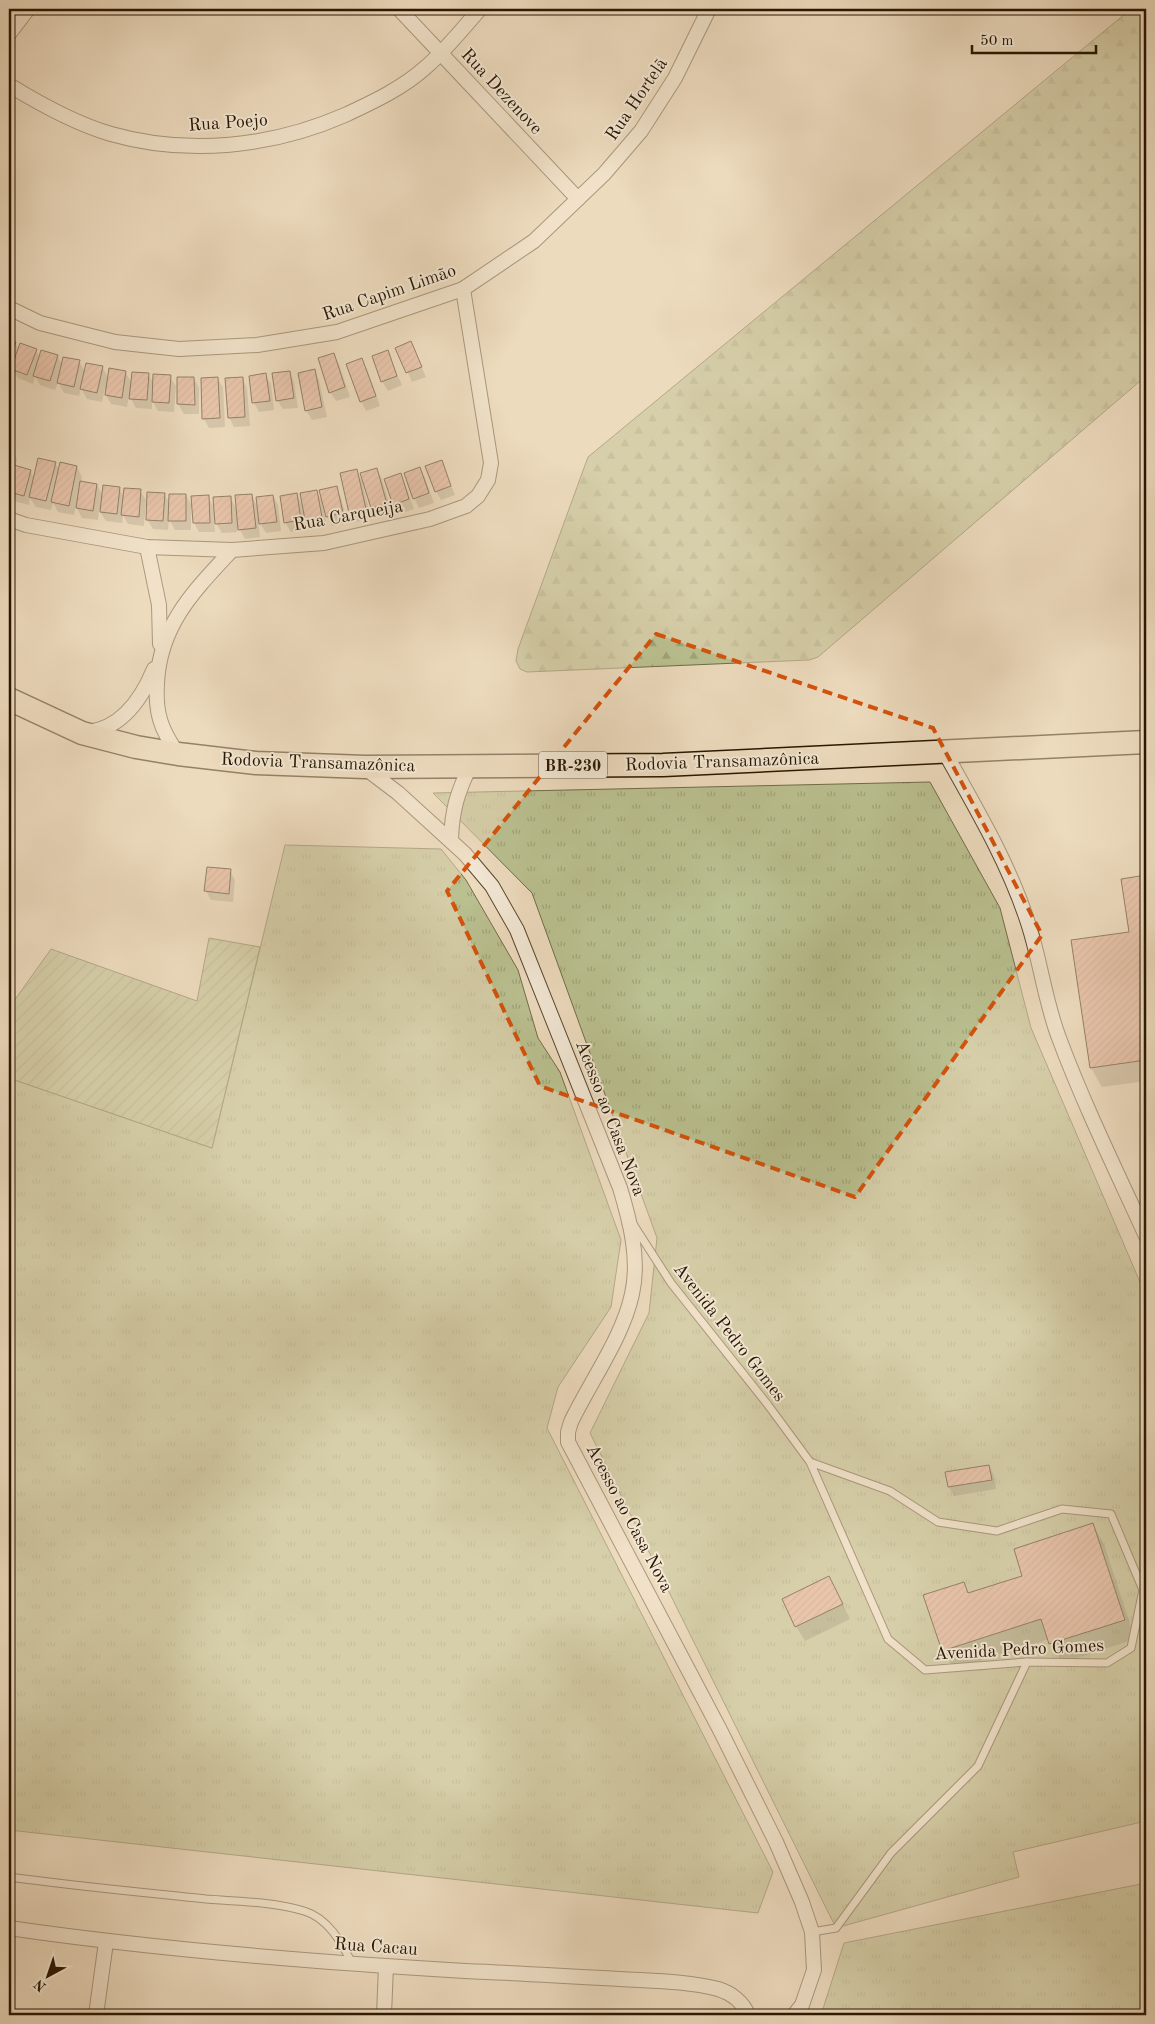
<svg xmlns="http://www.w3.org/2000/svg" width="1155" height="2024" font-family="'Old Standard TT',serif">
	<defs>
		<pattern id="grass-tufts" width="24" height="20" patternUnits="userSpaceOnUse" patternTransform="scale(1.25)"><rect width="24" height="20" fill="#bac090"/><path d="M3 7l-1-3M5 7V3M7 7l1-3M15 17l-1-3M17 17v-4M19 17l1-3" fill="none" stroke="#a0a47a"/></pattern>
		<pattern id="forest-firs" width="22" height="20" patternUnits="userSpaceOnUse" patternTransform="scale(1.25)"><rect width="22" height="20" fill="#bac090"/><path d="M5 1l3.5 6h-7zM16 11l3.5 6h-7z" fill="#a0a47a"/></pattern>
		<pattern id="garden-furrows" width="10" height="10" patternUnits="userSpaceOnUse" patternTransform="scale(1.25)"><rect width="10" height="10" fill="#bac090"/><path d="M-1 1l2-2M0 10L10 0M9 11l2-2" fill="none" stroke="#a0a47a"/></pattern>
		<pattern id="building-hatch" width="6" height="6" patternUnits="userSpaceOnUse" patternTransform="scale(1.25)"><rect width="6" height="6" fill="#e5aa95"/><path d="M-1 1l2-2M0 6l6-6M5 7l2-2" fill="none" stroke="#c4927f"/></pattern>
	</defs>
	<rect width="100%" height="100%" fill="#eddbbe"/>
	<filter id="stains"><feTurbulence type="fractalNoise" baseFrequency=".004" numOctaves="4"/><feColorMatrix values="0 0 0 0 .2 0 0 0 0 .09 0 0 0 0 .02 0 0 0 .5 -.17"/></filter>
	<radialGradient id="worn" r=".72"><stop offset=".6" stop-color="#630" stop-opacity="0"/><stop offset="1" stop-color="#630" stop-opacity=".3"/></radialGradient>
	<g fill="url(#grass-tufts)" stroke="#716b48">
		<polygon points="930,782 1000,908 1031,1028 1146,1296 1146,1821 1013,1852 1019,1877 836,1928 590,1433 649,1313 657,1238 532,893 433,793"/>
		<polygon points="285,845 441,849 466,880 518,970 538,1038 560,1072 621,1240 611,1307 558,1387 547,1428 773,1872 758,1913 9,1830 9,1078 212,1148"/>
		<polygon points="1146,1883 1146,2015 821,2015 844,1943"/>
	</g>
	<polygon fill="url(#forest-firs)" stroke="#716b48" points="1131,9 1146,9 1146,376 818,657 809,660 527,672 520,669 516,661 518,649 588,457"/>
	<polygon fill="url(#garden-furrows)" stroke="#716b48" points="209,938 260,947 212,1148 9,1078 9,1008 51,949 197,1001"/>
	<g fill="#0003">
		<polygon points="9,341 15,343 19,350 36,350 40,358 57,356 62,364 79,361 85,372 102,367 109,379 125,372 132,383 148,374 154,384 170,377 176,386 174,412 158,411 152,400 152,409 136,408 129,395 127,407 111,404 106,395 107,389 105,388 102,402 87,399 81,388 79,396 64,393 58,382 55,390 40,385 35,376 33,384 18,378 14,371 9,384"/>
		<polygon points="411,343 426,377 412,382 397,348"/>
		<polygon points="387,352 402,385 388,391 382,381"/>
		<polygon points="334,354 339,364 350,397 336,401 330,392"/>
		<polygon points="361,360 367,369 380,406 366,411 361,401"/>
		<polygon points="314,370 319,380 327,417 312,420 306,410"/>
		<polygon points="289,372 294,382 298,408 283,409 277,400"/>
		<polygon points="265,375 271,384 274,410 259,412 254,403"/>
		<polygon points="178,378 194,378 199,388 199,414 184,414 178,404"/>
		<polygon points="217,378 223,387 225,427 209,428 204,419"/>
		<polygon points="242,378 247,388 250,426 234,427 229,417"/>
		<polygon points="9,449 12,450 17,459 15,467 30,471 35,479 55,463 60,471 77,467 82,477 81,483 97,485 103,496 119,488 124,497 140,491 146,500 144,526 128,524 123,515 122,523 106,521 99,510 98,520 82,518 76,506 74,515 58,512 53,503 51,510 36,507 30,498 29,505 13,501 9,493"/>
		<polygon points="441,461 455,495 441,500 436,491"/>
		<polygon points="420,469 425,478 434,503 419,508 414,498"/>
		<polygon points="377,470 382,479 392,513 377,517 372,508 365,484 363,485 371,518 356,522 351,512 356,471 364,484"/>
		<polygon points="400,475 405,484 414,509 399,514 394,504"/>
		<polygon points="336,488 341,497 347,522 332,526 324,512 327,526 311,529 304,516 306,529 291,532 285,522 296,494 303,506 316,491 323,502"/>
		<polygon points="164,494 170,504 186,495 193,508 208,497 215,509 230,497 237,510 251,495 258,507 273,496 278,505 281,531 266,533 258,520 260,537 245,539 237,524 237,532 222,533 214,520 215,532 199,532 194,523 193,508 191,508 191,530 175,530 169,519 168,530 153,529 147,519"/>
		<polygon points="230,871 235,880 233,902 211,900 206,891"/>
		<polygon points="1146,876 1146,1081 1102,1087 1091,1068 1131,933 1123,880"/>
		<polygon points="989,1466 994,1476 996,1489 954,1496 949,1487"/>
		<polygon points="1093,1525 1104,1544 1135,1639 1062,1663 1049,1639 954,1669 943,1650 963,1583 969,1594 1024,1577"/>
		<polygon points="829,1577 850,1619 805,1641 796,1626"/>
	</g>
	<g fill="url(#building-hatch)" stroke="#281600">
		<polygon points="9,340 16,342 9,361"/>
		<polygon points="411,341 422,367 406,373 395,348"/>
		<polygon points="20,343 37,349 27,375 11,369"/>
		<polygon points="41,350 58,355 50,381 33,376"/>
		<polygon points="388,350 397,376 381,382 372,356"/>
		<polygon points="334,353 345,387 329,393 318,358"/>
		<polygon points="63,357 80,360 74,387 57,383"/>
		<polygon points="362,358 376,396 360,402 346,364"/>
		<polygon points="86,363 103,366 97,393 80,389"/>
		<polygon points="109,368 126,371 122,398 105,395"/>
		<polygon points="315,369 322,407 305,411 298,373"/>
		<polygon points="290,371 294,398 276,401 272,373"/>
		<polygon points="132,372 149,373 147,400 129,399"/>
		<polygon points="266,373 270,401 252,403 249,376"/>
		<polygon points="153,374 171,375 169,403 152,402"/>
		<polygon points="177,377 194,377 195,405 177,404"/>
		<polygon points="218,377 220,418 202,419 201,378"/>
		<polygon points="243,377 245,417 228,418 225,378"/>
		<polygon points="9,448 12,449 9,462"/>
		<polygon points="38,458 56,462 46,501 29,497"/>
		<polygon points="442,460 451,486 435,492 425,466"/>
		<polygon points="60,462 77,466 69,506 51,502"/>
		<polygon points="14,465 31,470 24,496 9,492 9,484"/>
		<polygon points="420,467 429,493 413,499 404,473"/>
		<polygon points="377,468 387,504 371,508 360,473"/>
		<polygon points="357,469 366,509 349,513 340,473"/>
		<polygon points="401,473 409,499 393,505 384,479"/>
		<polygon points="80,481 97,484 93,511 76,508"/>
		<polygon points="103,485 120,487 117,514 100,512"/>
		<polygon points="337,486 343,513 326,517 319,490"/>
		<polygon points="124,488 141,489 139,517 121,515"/>
		<polygon points="317,490 322,517 305,520 300,493"/>
		<polygon points="147,492 165,493 163,521 146,520"/>
		<polygon points="297,493 301,520 284,523 280,496"/>
		<polygon points="169,494 186,494 186,521 168,521"/>
		<polygon points="252,494 256,528 238,530 235,495"/>
		<polygon points="209,495 210,523 193,523 191,496"/>
		<polygon points="273,495 277,522 259,524 256,497"/>
		<polygon points="231,496 232,523 215,524 213,497"/>
		<polygon points="207,867 231,869 229,894 204,891"/>
		<polygon points="1146,875 1146,1060 1090,1068 1071,940 1129,932 1121,879"/>
		<polygon points="989,1465 992,1480 948,1487 945,1472"/>
		<polygon points="1093,1523 1125,1620 1049,1644 1041,1619 942,1651 923,1595 964,1582 968,1593 1022,1576 1014,1549"/>
		<polygon points="829,1576 843,1604 795,1627 782,1599"/>
	</g>
	<g fill="none" stroke-linecap="round" stroke-linejoin="round">
		<defs>
			<g id="service">
				<polyline points="633,1224 671,1283 768,1405 810,1462 888,1639 925,1670 1027,1662 1107,1663 1131,1648 1143,1590 1111,1514 1062,1509 997,1531 938,1522 890,1491 810,1462"/>
				<path d="M 9,1877 C 74,1886 140,1892 206,1899 C 236,1901 276,1902 304,1911 C 328,1918 341,1942 352,1963"/>
				<polyline points="812,1932 836,1928 891,1853 978,1766 1027,1662"/>
			</g>
			<g id="minor">
				<polyline points="399,9 578,199"/>
				<polyline points="9,34 28,9"/>
				<path d="M 9,85 C 40,104 76,124 111,134 C 188,156 272,147 345,115 C 373,102 403,88 426,67 C 446,50 463,28 480,9"/>
				<polyline points="9,308 40,323 115,342 179,349 257,345 337,332 463,289 534,241 604,174 641,131 675,78 709,9"/>
				<polyline points="9,519 26,525 147,547 232,550 324,543 430,519 466,506 478,496 488,480 491,463 463,289"/>
				<polyline points="147,547 159,605 160,644"/>
				<path d="M 88,732 C 122,728 142,698 154,669"/>
				<path d="M 944,751 C 974,805 1006,858 1026,917 C 1040,956 1044,999 1059,1038 C 1084,1105 1116,1170 1146,1236"/>
				<path d="M 178,754 C 161,730 155,713 157,683 C 160,624 194,591 232,550"/>
				<path d="M 365,768 L 398,793 L 465,854 L 492,886 L 517,930 L 620,1188 C 630,1221 640,1259 632,1294 C 623,1337 590,1382 571,1422 L 568,1432 L 568,1442 L 720,1730 L 776,1842 L 802,1902 L 812,1932 L 814,1970 L 802,2005 L 794,2015"/>
				<path d="M 451,840 C 452,810 457,794 470,766"/>
				<path d="M 9,1928 C 160,1950 313,1962 465,1971 C 517,1973 568,1976 620,1979 C 652,1981 687,1981 718,1989 C 731,1993 743,2002 748,2015"/>
				<polyline points="96,2015 106,1942"/>
				<polyline points="384,2015 386,1966"/>
			</g>
			<polyline id="trunk" points="9,699 82,733 136,747 178,754 256,763 365,767 663,765 1146,742"/>
		</defs>
		<use href="#service" stroke="#594730" stroke-width="9"/>
		<use href="#minor" stroke="#594730" stroke-width="16"/>
		<use href="#trunk" stroke="#281600" stroke-width="25"/>
		<use href="#service" stroke="#f3e8d5" stroke-width="7"/>
		<use href="#minor" stroke="#f3e8d5" stroke-width="14"/>
		<use href="#trunk" stroke="#eddbbe" stroke-width="22"/>
	</g>
	<path d="M0 0H1155V2024H0ZM 656,634 L 933,728 L 1042,935 L 855,1197 L 540,1086 L 447,891 Z" fill="#eddbbe" fill-opacity=".55" fill-rule="evenodd"/>
	<path fill="none" stroke="#d5520b" stroke-width="4" stroke-dasharray="10 6" stroke-linejoin="round" d="M 656,634 L 933,728 L 1042,935 L 855,1197 L 540,1086 L 447,891 Z"/>
	<g text-anchor="middle" stroke-width="4" stroke-linejoin="round" paint-order="stroke">
		<rect fill="#f3e8d5" stroke="#655540" stroke-width="1" x="539" y="751.5" width="68" height="27" rx="4"/>
		<g font-size="16" font-weight="bold" fill="#281600">
			<text x="573" y="771">BR-230</text>
		</g>
		<g font-size="18" fill="#281600" stroke="#f3e8d5">
			<text transform="translate(502 91) rotate(47)" y="6">Rua Dezenove</text>
			<text transform="translate(636 99) rotate(-56)" y="6">Rua Hortelã</text>
			<text transform="translate(228 122) rotate(-4)" y="6">Rua Poejo</text>
			<text transform="translate(389 292) rotate(-19)" y="6">Rua Capim Limão</text>
			<text transform="translate(348 515) rotate(-10)" y="6">Rua Carqueija</text>
			<text transform="translate(722 761) rotate(-2)" y="6">Rodovia Transamazônica</text>
			<text transform="translate(318 762) rotate(2)" y="6">Rodovia Transamazônica</text>
			<text transform="translate(611 1118) rotate(69)" y="6">Acesso ao Casa Nova</text>
			<text transform="translate(730 1332) rotate(52)" y="6">Avenida Pedro Gomes</text>
			<text transform="translate(630 1518) rotate(62)" y="6">Acesso ao Casa Nova</text>
			<text transform="translate(1019 1649) rotate(-3)" y="6">Avenida Pedro Gomes</text>
			<text transform="translate(376 1946) rotate(4)" y="6">Rua Cacau</text>
		</g>
	</g>
	<rect width="1155" height="2024" fill="none" stroke="#eddbbe" stroke-width="30"/>
	<rect x="10" y="10" width="1135" height="2004" fill="none" stroke="#281600" stroke-width="2.5"/>
	<rect x="15" y="15" width="1125" height="1994" fill="none" stroke="#281600"/>
	<g transform="translate(48 1976) rotate(220)" stroke="#f3e8d5" stroke-width="4" paint-order="stroke">
	<path d="M0-4L9 19L0 12L-9 19Z" fill="#281600"/>
	<text y="-8" font-size="14" font-weight="bold" text-anchor="middle" fill="#281600">N</text>
	</g>
	<path d="M972 45v8h124v-8" fill="none" stroke="#281600" stroke-width="2.5"/>
	<text x="980" y="45" font-size="15" fill="#281600" stroke="#f3e8d5" stroke-width="4" paint-order="stroke">50 m</text>
	<rect width="100%" height="100%" filter="url(#stains)"/>
	<rect width="100%" height="100%" fill="url(#worn)"/>
</svg>
